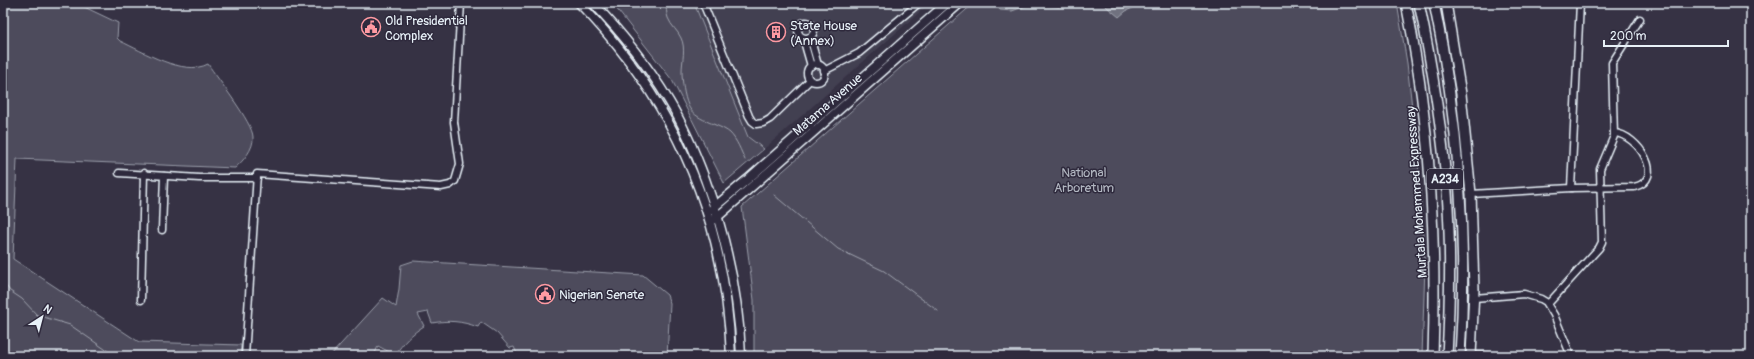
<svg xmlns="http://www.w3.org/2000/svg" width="1754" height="359" font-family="Pangolin,sans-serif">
	<rect width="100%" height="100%" fill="#363244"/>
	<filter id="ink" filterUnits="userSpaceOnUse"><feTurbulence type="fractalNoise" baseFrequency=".025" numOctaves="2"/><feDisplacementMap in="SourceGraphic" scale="8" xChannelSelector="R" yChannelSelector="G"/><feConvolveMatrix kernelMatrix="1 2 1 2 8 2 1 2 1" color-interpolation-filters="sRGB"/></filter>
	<g filter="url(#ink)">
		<polygon fill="#433f51" points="694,3 930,3 764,149 748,137"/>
		<g fill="#4d4b5c" stroke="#9a9eaa">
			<path d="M 3,3 L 76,3 L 118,23 L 117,38 L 120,41 C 142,51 184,77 208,64 C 217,78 253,123 253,137 C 254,149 243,161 235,168 L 17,159 L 13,259 L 139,342 L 241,345 L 240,356 L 3,356 Z"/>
			<polygon points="612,3 694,3 748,137 764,149 724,183 672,80"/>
			<polygon points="974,3 1397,3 1407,63 1418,161 1425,265 1422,356 754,356 754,300 742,207"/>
			<path d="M 413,261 L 643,275 L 667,295 L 670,304 L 667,356 L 518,356 L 514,347 L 510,348 L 497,333 L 481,322 L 478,327 C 461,321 449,320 432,323 L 428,312 L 418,314 L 424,326 C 411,334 403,343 395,355 L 378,346 L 374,356 L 330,356 L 383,298 L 396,307 L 399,289 L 401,265 Z"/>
		</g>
		<g fill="#70717f" stroke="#a0a4af">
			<polygon points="996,3 1062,3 1059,7 1042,4 1026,6 1012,11 1000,10"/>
			<polygon points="1102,3 1144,3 1126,11 1119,17"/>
		</g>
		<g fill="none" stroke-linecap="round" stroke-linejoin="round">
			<g stroke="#a0a4af" stroke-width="1">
				<path d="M 665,3 C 667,8 666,13 668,18 C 671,26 678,31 681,38 C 686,48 682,61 682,71 C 682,81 684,96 688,105 C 694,121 718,123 730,133 C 737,140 741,151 745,160"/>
				<polyline points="774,195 838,249 884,271 938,311"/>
				<polyline points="3,282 10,291 22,299 37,315 70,325 115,356"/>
			</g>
			<defs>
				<g id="minor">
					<polyline points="703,3 749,116 752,121 756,124 763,123 770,119 810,80"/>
					<circle cx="806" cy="30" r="8"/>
					<polyline points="810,37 818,65"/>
					<polyline points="803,38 811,66"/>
					<circle cx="816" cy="73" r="9"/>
					<polyline points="824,71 859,53 919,3"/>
					<polyline points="119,173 199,178 257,178"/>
					<path d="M 1571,188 L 1634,187 C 1667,180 1638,134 1614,133"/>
					<polyline points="1471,194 1571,188 1580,3"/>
					<polyline points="162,230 164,176"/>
					<polyline points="1474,298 1524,294 1541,299 1546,302 1554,315 1571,356"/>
					<polyline points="141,300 144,173"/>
					<polyline points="1548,304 1599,248 1602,242 1600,169 1614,136 1612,63 1640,19"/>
					<polyline points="245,356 257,174 441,187 450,185 455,181 460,164 454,122 461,3"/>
					<polyline points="1471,356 1489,356"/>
				</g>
				<g id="major">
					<path d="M 579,3 C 675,101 726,219 731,356"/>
					<path d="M 593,3 C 622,33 648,66 669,101 C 684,126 695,152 705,179 C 726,237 739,294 741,356"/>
					<polyline points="712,209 748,179 947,3"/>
					<polyline points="715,219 960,3"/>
				</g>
				<g id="highway">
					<path d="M 1406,3 C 1430,120 1437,237 1433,356"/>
					<path d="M 1419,3 C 1432,65 1442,129 1447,192 C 1451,246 1450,302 1447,356"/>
					<path d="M 1434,3 C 1458,116 1468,240 1460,356"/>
					<polyline points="1446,3 1461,94 1471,194 1474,289 1471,356"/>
				</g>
			</defs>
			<use href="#minor" stroke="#e8f1f8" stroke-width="9"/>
			<use href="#major" stroke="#e8f1f8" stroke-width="11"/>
			<use href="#highway" stroke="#e8f1f8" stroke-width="12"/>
			<use href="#minor" stroke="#2f2a3d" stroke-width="6"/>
			<use href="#major" stroke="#2f2a3d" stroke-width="8"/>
			<use href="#highway" stroke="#2f2a3d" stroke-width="9"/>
		</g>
	</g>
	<defs>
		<symbol id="civic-ring" viewBox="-11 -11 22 22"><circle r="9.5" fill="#2f2a3d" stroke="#ff9aa2" stroke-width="1.5"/><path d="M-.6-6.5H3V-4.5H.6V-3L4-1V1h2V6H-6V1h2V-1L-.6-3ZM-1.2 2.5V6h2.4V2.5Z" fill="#ff9aa2"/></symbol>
		<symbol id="building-ring" viewBox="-11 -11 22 22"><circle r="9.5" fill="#2f2a3d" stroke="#ff9aa2" stroke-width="1.5"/><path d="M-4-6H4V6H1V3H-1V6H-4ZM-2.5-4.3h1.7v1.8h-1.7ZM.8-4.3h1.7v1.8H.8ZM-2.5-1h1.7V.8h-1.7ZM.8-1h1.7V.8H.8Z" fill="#ff9aa2"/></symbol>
	</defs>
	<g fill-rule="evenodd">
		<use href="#civic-ring" x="360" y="16" width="22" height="22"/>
		<use href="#building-ring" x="765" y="21" width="22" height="22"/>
		<use href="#civic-ring" x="534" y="283" width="22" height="22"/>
	</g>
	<g text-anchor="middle" stroke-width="3" stroke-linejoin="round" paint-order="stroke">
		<rect fill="#2f2a3d" stroke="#b0b5c0" stroke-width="1" x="1427" y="169" width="36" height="20" rx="3"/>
		<g font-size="12" font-weight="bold" fill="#e8f1f8">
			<text x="1445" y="183">A234</text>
		</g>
		<g font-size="13" fill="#e8f1f8" stroke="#2f2a3d" text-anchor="start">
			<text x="385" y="25">Old Presidential<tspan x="385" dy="15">Complex</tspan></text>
			<text x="790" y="30">State House<tspan x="790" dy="15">(Annex)</tspan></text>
			<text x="559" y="299">Nigerian Senate</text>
		</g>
		<g font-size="13" fill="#e8f1f8" stroke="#2f2a3d">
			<text transform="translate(827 104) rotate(-41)" y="5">Matama Avenue</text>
			<text transform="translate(1416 192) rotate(-94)" y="5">Murtala Mohammed Expressway</text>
		</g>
		<g font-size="13" fill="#b2b7c1" stroke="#2f2a3d">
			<text x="1084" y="177">National<tspan x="1084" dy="15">Arboretum</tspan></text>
		</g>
	</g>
	<rect width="1754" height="359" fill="none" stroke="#2f2a3d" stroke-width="16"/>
	<rect x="8" y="8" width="1738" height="343" fill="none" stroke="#e8f1f8" stroke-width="1.5" filter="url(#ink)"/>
	<g transform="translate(42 317) rotate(36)" stroke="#2f2a3d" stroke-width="3" paint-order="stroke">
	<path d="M0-3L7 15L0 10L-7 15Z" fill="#e8f1f8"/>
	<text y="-6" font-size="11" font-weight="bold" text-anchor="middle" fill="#e8f1f8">N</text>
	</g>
	<path d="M1604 40v6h124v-6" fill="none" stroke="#e8f1f8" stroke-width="2"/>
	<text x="1610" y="40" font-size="12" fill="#e8f1f8" stroke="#2f2a3d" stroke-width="3" paint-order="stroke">200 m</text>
</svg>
